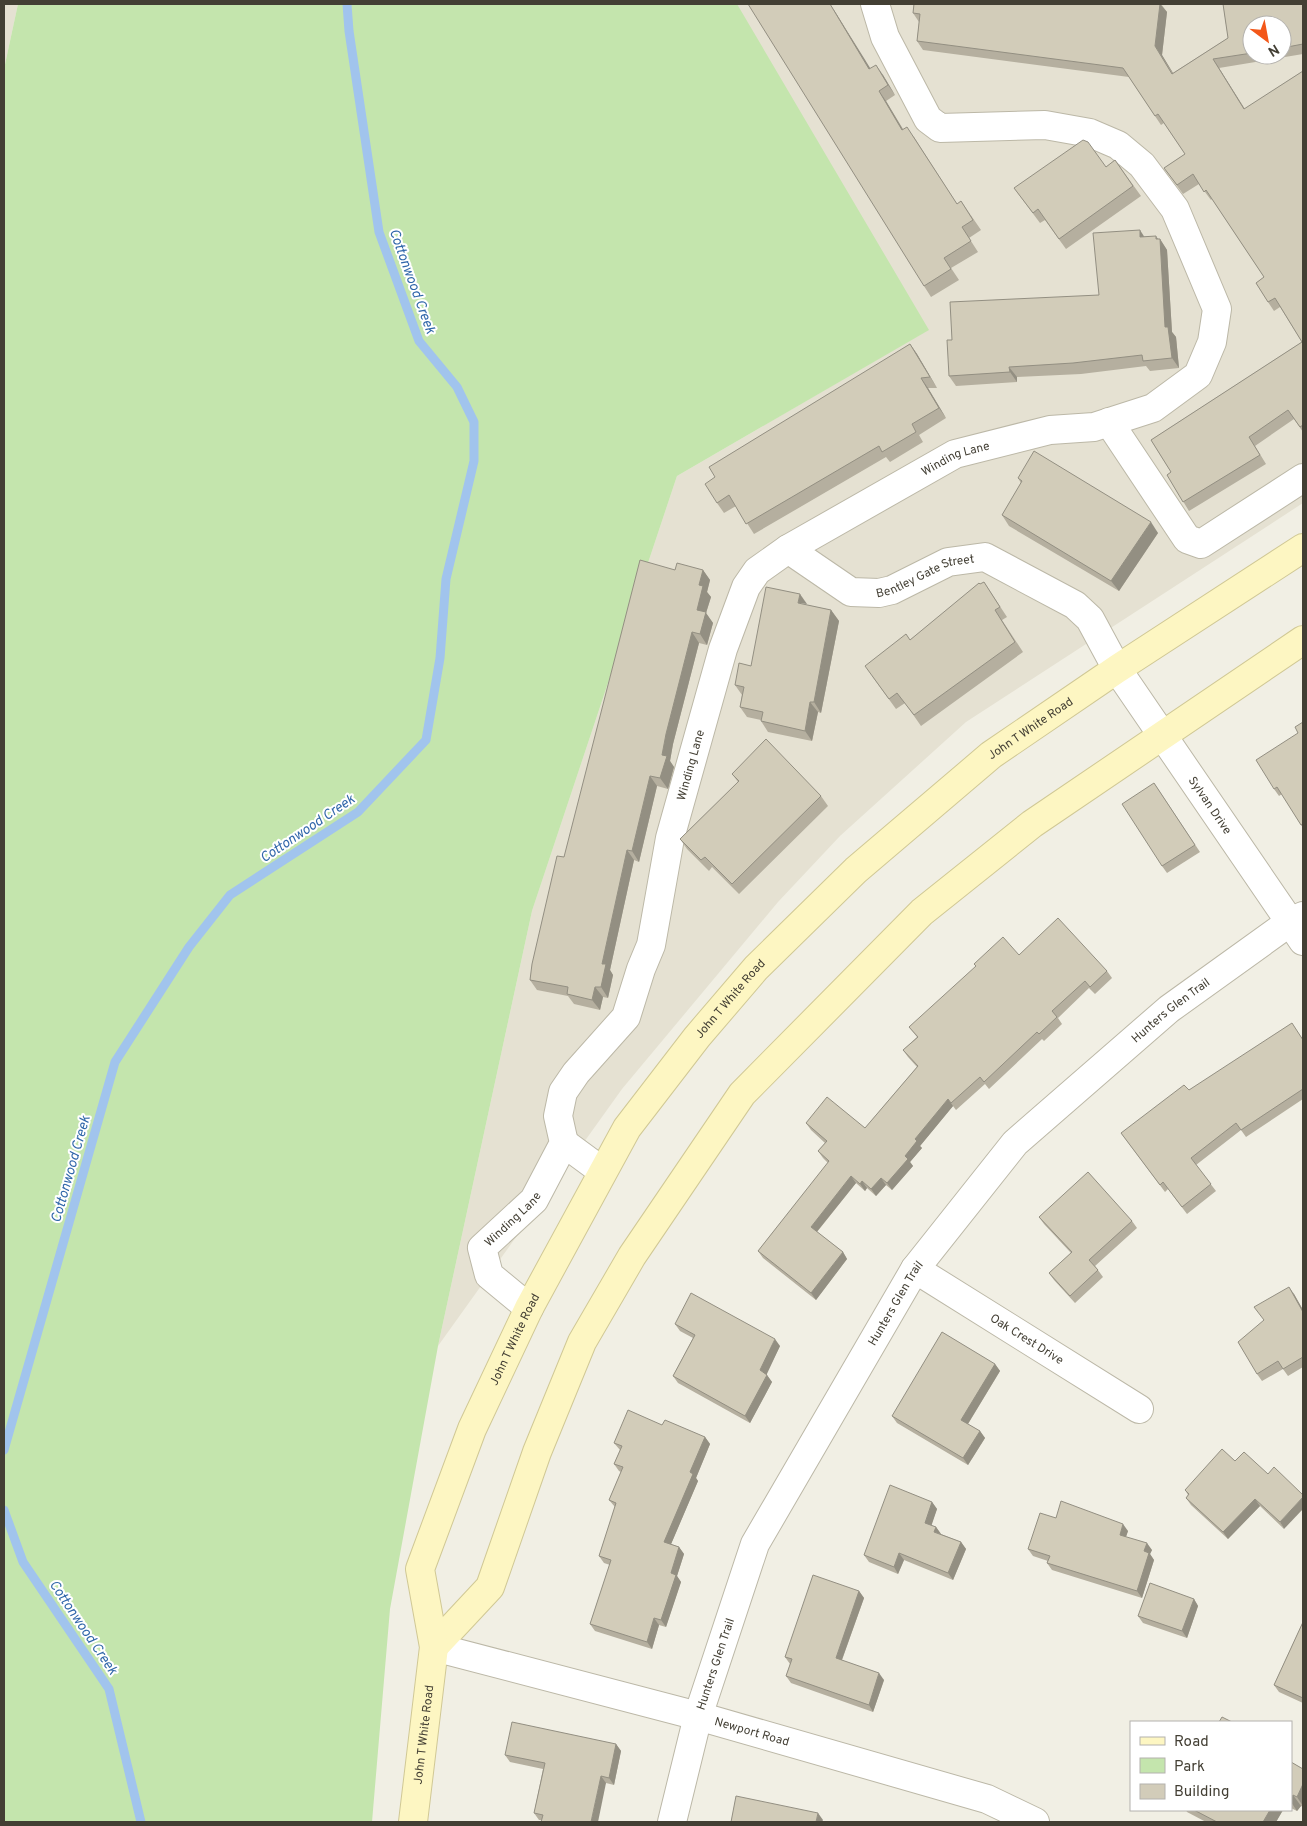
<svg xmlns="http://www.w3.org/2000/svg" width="1307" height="1826" font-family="Overpass,sans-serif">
	<rect width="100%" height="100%" fill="#f1efe4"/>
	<g fill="#e5e1d2" fill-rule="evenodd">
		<polygon points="4,4 18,4 4,69"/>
		<path d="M 736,4 L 1303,4 L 1303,503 L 966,722 L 840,836 L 778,902 L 622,1089 L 438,1346 L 532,911 L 677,476 L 928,330 ZM 1252,25 L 1282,25 L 1282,55 L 1252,55 Z"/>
	</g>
	<polygon fill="#c4e5ad" points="18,4 737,4 929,330 677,476 532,911 438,1346 390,1609 372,1822 4,1822 4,69"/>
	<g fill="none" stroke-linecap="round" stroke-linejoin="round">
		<g stroke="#a1c4ed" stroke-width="9">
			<polyline points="4,1450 115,1062 189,947 230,895 358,812 426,740 440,658 446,579 474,461 474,422 457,387 419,341 379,232 349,31 347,4"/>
			<polyline points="4,1510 23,1562 109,1689 141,1822"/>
		</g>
		<defs>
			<g id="street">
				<polyline points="1109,422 1187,539 1201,544 1303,478"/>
				<path id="s1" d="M 788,549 L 851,592 L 879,593 L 892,590 L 948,562 L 985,557 L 1075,605 L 1090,619 L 1117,669 L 1303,941"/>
				<polyline points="564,1143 602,1171"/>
				<path id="s2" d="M 915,1269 L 1139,1409"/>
				<path id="s3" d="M 529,1308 L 489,1275 L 482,1248 L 534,1200 L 564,1143 L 558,1116 L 563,1092 L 576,1073 L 626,1017 L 641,969 L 651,945 L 670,838 L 723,649 L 746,587 L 757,571 L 788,549 L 955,454 L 1050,430 L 1094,427 L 1153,408 L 1198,375 L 1212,342 L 1217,309 L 1175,209 L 1142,165 L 1118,145 L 1090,133 L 1045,125 L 940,128 L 928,119 L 885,37 L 875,4"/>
				<path id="s4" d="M 434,1647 L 698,1716 L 987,1799 L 1035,1822"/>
				<path id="s5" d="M 672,1822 L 698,1716 L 755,1544 L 915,1269 L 1015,1143 L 1169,1009 L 1290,922 L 1303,916"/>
			</g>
			<g id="secondary">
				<polyline points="434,1647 490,1587 537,1452 582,1342 632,1256 742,1094 922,912 1032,824 1303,640"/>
				<path id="s6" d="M 413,1822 L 434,1647 L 420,1569 L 472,1429 L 529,1308 L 627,1128 L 697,1037 L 756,968 L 856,870 L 991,755 L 1117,669 L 1303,548"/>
			</g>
		</defs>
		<use href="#street" stroke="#bcb8a7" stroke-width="30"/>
		<use href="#secondary" stroke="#d0c895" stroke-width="30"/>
		<use href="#street" stroke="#fff" stroke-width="28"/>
		<use href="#secondary" stroke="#fdf6c2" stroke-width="28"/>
	</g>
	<g fill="#b5af9f" fill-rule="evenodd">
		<path d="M 914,4 L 1161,4 L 1167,12 L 1162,55 L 1173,73 L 1228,38 L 1223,4 L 1303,4 L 1303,54 L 1219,68 L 1245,109 L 1303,71 L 1303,432 L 1294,419 L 1255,446 L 1266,464 L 1189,511 L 1167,475 L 1171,472 L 1151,440 L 1302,342 L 1280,307 L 1274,311 L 1268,302 L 1256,283 L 1264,277 L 1212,199 L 1211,200 L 1199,184 L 1183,194 L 1164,168 L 1185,154 L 1164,123 L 1161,125 L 1129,77 L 923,50 L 917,41 L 919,22 L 913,13 ZM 1252,25 L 1282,25 L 1282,55 L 1252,55 Z"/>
		<polygon points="834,10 870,69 883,75 895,95 886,101 903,129 914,137 957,204 961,201 981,230 969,238 978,252 951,268 959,280 931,297 924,286"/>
		<polygon points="1115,160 1141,196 1066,249 1045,220 1040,223 1014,188 1106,167"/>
		<polygon points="1144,237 1160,239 1167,250 1172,332 1176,337 1179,368 1150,371 1146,366 1081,374 1017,377 1017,382 956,386 949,376 952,340 1099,295"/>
		<polygon points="910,344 917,354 937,388 928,388 946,418 919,435 923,442 890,462 886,457 754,534 736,506 724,513 717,503 715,477"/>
		<polygon points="1018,478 1158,533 1119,591 1009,526 1002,515 1021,483"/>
		<polygon points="675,570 703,570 710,580 707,592 711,597 706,613 713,623 707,645 699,643 673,744 670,761 674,767 668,789 657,786 639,862 634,860 610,970 613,975 608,998 603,997 600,1010 574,1004 568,996 537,990 530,980 564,857"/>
		<polygon points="984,582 1007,617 1002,620 1023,652 921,726 905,703 896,709 872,676 910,640"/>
		<polygon points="807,605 831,610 839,621 821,713 818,712 812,741 768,732 761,721 761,720 747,717 740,707 742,695 735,685 751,666"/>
		<polygon points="1303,722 1303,828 1282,794 1279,796 1274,789"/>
		<polygon points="732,774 821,796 828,806 739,894 712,867 709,871 687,849 680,839 738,782"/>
		<polygon points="1154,783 1200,852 1167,873 1162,866"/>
		<polygon points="1019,955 1107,971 1112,978 1095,994 1089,988 1058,1018 1062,1024 1044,1041 1042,1039 989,1089 985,1084 956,1110 953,1106 920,1146 922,1148 910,1162 913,1166 892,1190 886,1185 876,1196 867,1188 865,1191 856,1183 817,1232 843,1252 847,1259 816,1300 763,1258 758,1251 828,1163 823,1158 818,1151 825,1143 811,1130 806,1123 865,1128 917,1067 908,1057 903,1050 917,1037 909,1027"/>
		<polygon points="1303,1040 1303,1099 1246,1137 1241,1130 1196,1165 1216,1191 1187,1214 1168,1189 1165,1192 1121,1133 1189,1090"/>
		<polygon points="1039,1217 1132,1221 1137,1228 1095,1266 1103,1277 1075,1303 1054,1280 1049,1273 1071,1253 1044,1224"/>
		<polygon points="1294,1294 1303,1310 1303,1367 1288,1376 1283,1369 1262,1381 1257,1374 1264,1320"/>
		<polygon points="675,1324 780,1346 766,1374 772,1382 750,1423 678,1383 673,1376 693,1338 680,1331"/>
		<polygon points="995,1364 1000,1371 968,1424 980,1431 985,1438 968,1465 897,1423 892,1416"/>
		<polygon points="662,1425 705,1437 710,1444 696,1478 698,1481 671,1544 679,1547 684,1554 677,1576 681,1582 666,1627 659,1625 652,1649 595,1631 590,1624 610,1565 604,1563 599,1556 615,1507 609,1500 621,1472 619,1471 614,1464 620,1450 614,1443"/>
		<polygon points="1244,1452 1284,1529 1260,1506 1228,1539 1191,1505 1186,1498 1188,1495 1185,1490 1235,1461"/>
		<polygon points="932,1502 937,1509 931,1525 936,1527 941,1534 961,1542 966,1549 953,1580 904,1560 898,1574 869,1562 864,1555"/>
		<polygon points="1056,1518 1128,1531 1126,1537 1152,1550 1150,1554 1154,1560 1142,1598 1052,1570 1047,1563 1048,1561 1033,1556 1028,1549"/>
		<polygon points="859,1591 864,1598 842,1660 884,1680 873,1712 791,1683 786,1676 790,1664 785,1657"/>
		<polygon points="1194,1599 1198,1606 1187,1638 1143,1623 1138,1616"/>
		<polygon points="1303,1622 1303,1703 1279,1692 1274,1685"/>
		<polygon points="616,1744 621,1751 614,1785 606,1783 541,1820 539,1820 534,1813 543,1769 510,1762 505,1755"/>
		<polygon points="1291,1762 1303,1769 1303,1807 1301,1806 1297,1811 1291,1808"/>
		<polygon points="1186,1810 1283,1810 1276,1822 1206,1822 1187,1812"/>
	</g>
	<g fill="#938f82">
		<polygon points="830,4 834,10 877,79 869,69"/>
		<polygon points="1160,4 1167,12 1162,55 1179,83 1155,46"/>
		<polygon points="1213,59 1219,68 1250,118 1244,109"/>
		<polygon points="876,65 883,75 895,95 888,85"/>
		<polygon points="879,91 886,101 909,140 902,130"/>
		<polygon points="1140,230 1147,241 1140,237"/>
		<polygon points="1156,236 1160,242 1160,239 1167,250 1172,332 1176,337 1179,368 1172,358 1165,327"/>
		<polygon points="910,344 917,354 937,388 930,377"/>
		<polygon points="1009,367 1017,377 1017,382 1010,372"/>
		<polygon points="921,378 928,388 946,418 939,408"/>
		<polygon points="1151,522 1158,533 1119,591 1111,581"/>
		<polygon points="703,570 710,580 707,592 711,597 706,613 713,623 707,645 700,634 697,610 699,585"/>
		<polygon points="800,594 807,604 798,603"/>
		<polygon points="831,610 839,621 821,713 814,702"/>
		<polygon points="692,632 699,643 673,744 670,761 674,767 668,789 660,778 662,755 666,734"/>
		<polygon points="810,702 818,712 812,741 805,731"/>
		<polygon points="650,776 657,786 639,862 632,851"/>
		<polygon points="627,850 634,860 610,970 613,975 608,998 601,987 602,964"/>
		<polygon points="595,987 603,997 600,1010 592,1000"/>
		<polygon points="948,1099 953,1106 920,1146 922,1148 910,1162 913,1166 892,1190 887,1183 915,1139"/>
		<polygon points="851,1176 856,1183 815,1234 811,1227"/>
		<polygon points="881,1178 886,1185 876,1196 871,1189"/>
		<polygon points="862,1181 867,1188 865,1191 860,1184"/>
		<polygon points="843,1252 847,1259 816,1300 811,1293"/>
		<polygon points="1289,1287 1294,1294 1303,1310 1303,1312"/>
		<polygon points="775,1339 780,1346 765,1378 760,1370"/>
		<polygon points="995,1364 1000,1371 966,1427 961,1420"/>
		<polygon points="767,1375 772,1382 750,1423 745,1416"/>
		<polygon points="980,1431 985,1438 968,1465 963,1458"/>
		<polygon points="705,1437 710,1444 696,1478 698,1481 669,1549 664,1542 690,1472"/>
		<polygon points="1303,1497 1303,1509 1284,1529 1280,1522"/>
		<polygon points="1255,1499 1260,1506 1228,1539 1223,1532"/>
		<polygon points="932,1502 937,1509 930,1530 925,1523"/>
		<polygon points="1123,1524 1128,1531 1124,1542 1120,1535"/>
		<polygon points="936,1527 941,1534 934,1532"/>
		<polygon points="961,1542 966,1549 953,1580 948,1573"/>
		<polygon points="1147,1543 1152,1550 1150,1554 1154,1560 1142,1598 1137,1591 1144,1551"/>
		<polygon points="679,1547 684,1554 677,1576 681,1582 666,1627 661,1620 671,1573"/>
		<polygon points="899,1553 904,1560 898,1574 894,1567"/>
		<polygon points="859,1591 864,1598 840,1665 836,1658"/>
		<polygon points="1194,1599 1198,1606 1187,1638 1182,1631"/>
		<polygon points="654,1618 659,1625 652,1649 647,1642"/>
		<polygon points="879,1673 884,1680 873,1712 869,1705"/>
		<polygon points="616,1744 621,1751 614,1785 609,1778"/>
		<polygon points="601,1776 606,1783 598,1822 591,1822"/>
		<polygon points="1303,1784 1303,1806 1297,1797"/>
		<polygon points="1293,1795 1301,1806 1297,1811 1291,1802 1291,1799"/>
		<polygon points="1270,1810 1283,1810 1276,1822 1263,1822"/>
		<polygon points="818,1813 823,1820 822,1822 816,1822"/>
	</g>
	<g fill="#d2ccb9" stroke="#938f82">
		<polygon points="748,4 830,4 869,69 876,65 888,85 879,91 902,130 907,127 957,204 961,201 973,220 962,227 971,241 944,258 951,269 924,286"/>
		<polygon points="914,4 1160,4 1155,46 1172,74 1228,38 1223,4 1303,4 1303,44 1282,48 1282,25 1252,25 1252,53 1213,59 1244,109 1303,71 1303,425 1300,427 1288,410 1249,437 1260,455 1183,502 1167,475 1171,472 1151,440 1302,342 1275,298 1268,302 1256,283 1264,277 1206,190 1204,192 1193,174 1177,185 1164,168 1185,154 1158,114 1155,116 1123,68 917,41 920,14 913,13"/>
		<polygon points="1083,140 1088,142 1106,167 1115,160 1133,186 1059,239 1038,209 1033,213 1014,188"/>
		<polygon points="1140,230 1140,237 1156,236 1156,239 1160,239 1165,327 1168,327 1172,358 1143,361 1142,355 1073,363 1009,367 1010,372 949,376 947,340 952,340 950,302 1099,295 1093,233"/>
		<polygon points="910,344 930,377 921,378 939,408 912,424 916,432 882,452 879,446 746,524 729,495 717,503 705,484 715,477 709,467"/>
		<polygon points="1034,451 1151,522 1111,581 1002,515 1022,481 1018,478"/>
		<polygon points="640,560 675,570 677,563 703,570 699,585 703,586 697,610 706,612 700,634 692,632 666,734 662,755 667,756 660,778 650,776 632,851 627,850 602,964 606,964 601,987 595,987 592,1000 567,994 568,987 530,980 532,964 557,856 564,857"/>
		<polygon points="984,582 1000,607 995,610 1015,642 914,715 897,693 889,699 865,666 906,634 910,640 979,583 980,584"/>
		<polygon points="766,587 800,594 798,603 831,610 814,702 810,702 805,731 761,721 763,712 740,707 744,687 735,685 739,663 751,666"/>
		<polygon points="1303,722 1303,824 1301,825 1277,787 1274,789 1256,760 1298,733 1295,727"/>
		<polygon points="766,739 821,796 732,884 705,857 701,860 680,839 739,781 732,774"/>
		<polygon points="1154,783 1195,845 1162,866 1122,804"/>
		<polygon points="1058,918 1107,971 1090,987 1085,981 1052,1011 1057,1017 1039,1034 1037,1032 984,1082 980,1077 951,1103 948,1099 915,1139 917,1141 905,1156 908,1159 887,1183 881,1178 871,1189 862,1181 860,1184 851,1176 811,1227 843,1252 811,1293 758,1251 829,1161 818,1151 827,1141 806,1123 827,1097 865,1128 918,1066 903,1050 918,1037 909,1027 976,966 974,964 1003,937 1019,955"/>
		<polygon points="1292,1023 1303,1040 1303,1089 1241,1130 1236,1123 1191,1158 1211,1184 1182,1207 1163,1182 1160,1185 1121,1133 1184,1085 1189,1090"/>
		<polygon points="1088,1172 1132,1221 1089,1260 1098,1270 1070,1296 1049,1273 1072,1252 1039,1217"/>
		<polygon points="1289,1287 1303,1312 1303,1357 1283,1369 1278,1361 1257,1374 1238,1342 1264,1320 1254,1307"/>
		<polygon points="691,1293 775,1339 760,1370 767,1375 745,1416 673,1376 695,1335 675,1324"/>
		<polygon points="942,1332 995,1364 961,1420 980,1431 963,1458 892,1416"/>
		<polygon points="628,1410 662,1425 665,1420 705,1437 690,1472 693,1474 664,1542 679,1547 671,1573 676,1575 661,1620 654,1618 647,1642 590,1624 611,1560 599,1556 616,1503 609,1500 623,1467 614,1464 622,1446 614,1443"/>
		<polygon points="1222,1449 1235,1461 1244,1452 1268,1474 1274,1467 1303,1495 1303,1497 1280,1522 1255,1499 1223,1532 1186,1498 1189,1494 1185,1490"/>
		<polygon points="890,1485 932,1502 925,1523 936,1527 934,1532 961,1542 948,1573 899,1553 894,1567 864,1555"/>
		<polygon points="1061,1501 1123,1524 1120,1535 1147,1543 1144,1551 1149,1553 1137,1591 1047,1563 1050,1556 1028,1549 1040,1513 1056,1518"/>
		<polygon points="813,1575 859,1591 836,1658 879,1673 869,1705 786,1676 792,1659 785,1657"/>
		<polygon points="1150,1583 1194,1599 1182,1631 1138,1616"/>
		<polygon points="1303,1622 1303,1698 1274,1685"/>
		<polygon points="1222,1717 1232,1722 1219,1722"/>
		<polygon points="512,1722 616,1744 609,1778 601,1776 591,1822 541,1822 543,1815 534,1813 545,1763 505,1755"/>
		<polygon points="1291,1762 1303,1769 1303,1784 1297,1797 1293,1795 1291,1799"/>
		<polygon points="736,1796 818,1813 816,1822 731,1822"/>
		<polygon points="1194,1810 1270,1810 1263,1822 1217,1822"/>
	</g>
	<g text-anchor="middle" stroke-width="4" stroke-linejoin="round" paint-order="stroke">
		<g font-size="12" fill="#433f34" stroke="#fff">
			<text dy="4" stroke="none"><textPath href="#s3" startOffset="1061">Winding Lane</textPath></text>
			<text dy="4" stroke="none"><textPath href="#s1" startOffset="154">Bentley Gate Street</textPath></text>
			<text dy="4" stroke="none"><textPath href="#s6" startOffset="1314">John T White Road</textPath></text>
			<text dy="4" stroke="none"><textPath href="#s3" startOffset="626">Winding Lane</textPath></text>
			<text dy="4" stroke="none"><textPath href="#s1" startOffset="562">Sylvan Drive</textPath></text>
			<text dy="4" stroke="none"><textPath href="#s6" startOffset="909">John T White Road</textPath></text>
			<text dy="4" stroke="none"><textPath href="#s5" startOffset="974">Hunters Glen Trail</textPath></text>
			<text dy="4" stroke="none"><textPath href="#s3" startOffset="122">Winding Lane</textPath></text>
			<text dy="4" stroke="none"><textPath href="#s5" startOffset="569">Hunters Glen Trail</textPath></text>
			<text dy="4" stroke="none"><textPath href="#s2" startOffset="132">Oak Crest Drive</textPath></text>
			<text dy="4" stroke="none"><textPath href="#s6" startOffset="504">John T White Road</textPath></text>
			<text dy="4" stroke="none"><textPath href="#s5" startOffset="164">Hunters Glen Trail</textPath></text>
			<text dy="4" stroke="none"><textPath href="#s4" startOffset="329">Newport Road</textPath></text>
			<text dy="4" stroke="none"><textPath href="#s6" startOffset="88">John T White Road</textPath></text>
		</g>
		<g font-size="14" font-style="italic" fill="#3167aa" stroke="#fff">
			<text transform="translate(413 281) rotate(70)" y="5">Cottonwood Creek</text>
			<text transform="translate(307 828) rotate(-34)" y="5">Cottonwood Creek</text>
			<text transform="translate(70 1169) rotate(-74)" y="5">Cottonwood Creek</text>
			<text transform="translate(84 1627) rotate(56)" y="5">Cottonwood Creek</text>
		</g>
	</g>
	<rect width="1307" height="1826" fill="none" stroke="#433f34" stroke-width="10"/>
	<rect x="1130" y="1721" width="162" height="90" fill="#ffffff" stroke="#b4b2ae"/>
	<rect x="1140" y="1737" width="25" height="8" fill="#fdf6c2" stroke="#b4b2ae"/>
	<text x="1174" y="1746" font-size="15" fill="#433f34">Road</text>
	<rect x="1140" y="1758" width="25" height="15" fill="#c4e5ad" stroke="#b4b2ae"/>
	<text x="1174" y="1771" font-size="15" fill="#433f34">Park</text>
	<rect x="1140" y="1784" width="25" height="15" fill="#d2ccb9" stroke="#b4b2ae"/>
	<text x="1174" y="1796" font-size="15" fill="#433f34">Building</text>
	<g transform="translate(1267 40) rotate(148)"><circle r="24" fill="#ffffff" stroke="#b4b2ae"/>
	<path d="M0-4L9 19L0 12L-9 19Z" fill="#f35719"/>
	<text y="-8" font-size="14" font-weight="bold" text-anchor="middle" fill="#433f34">N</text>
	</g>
</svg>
